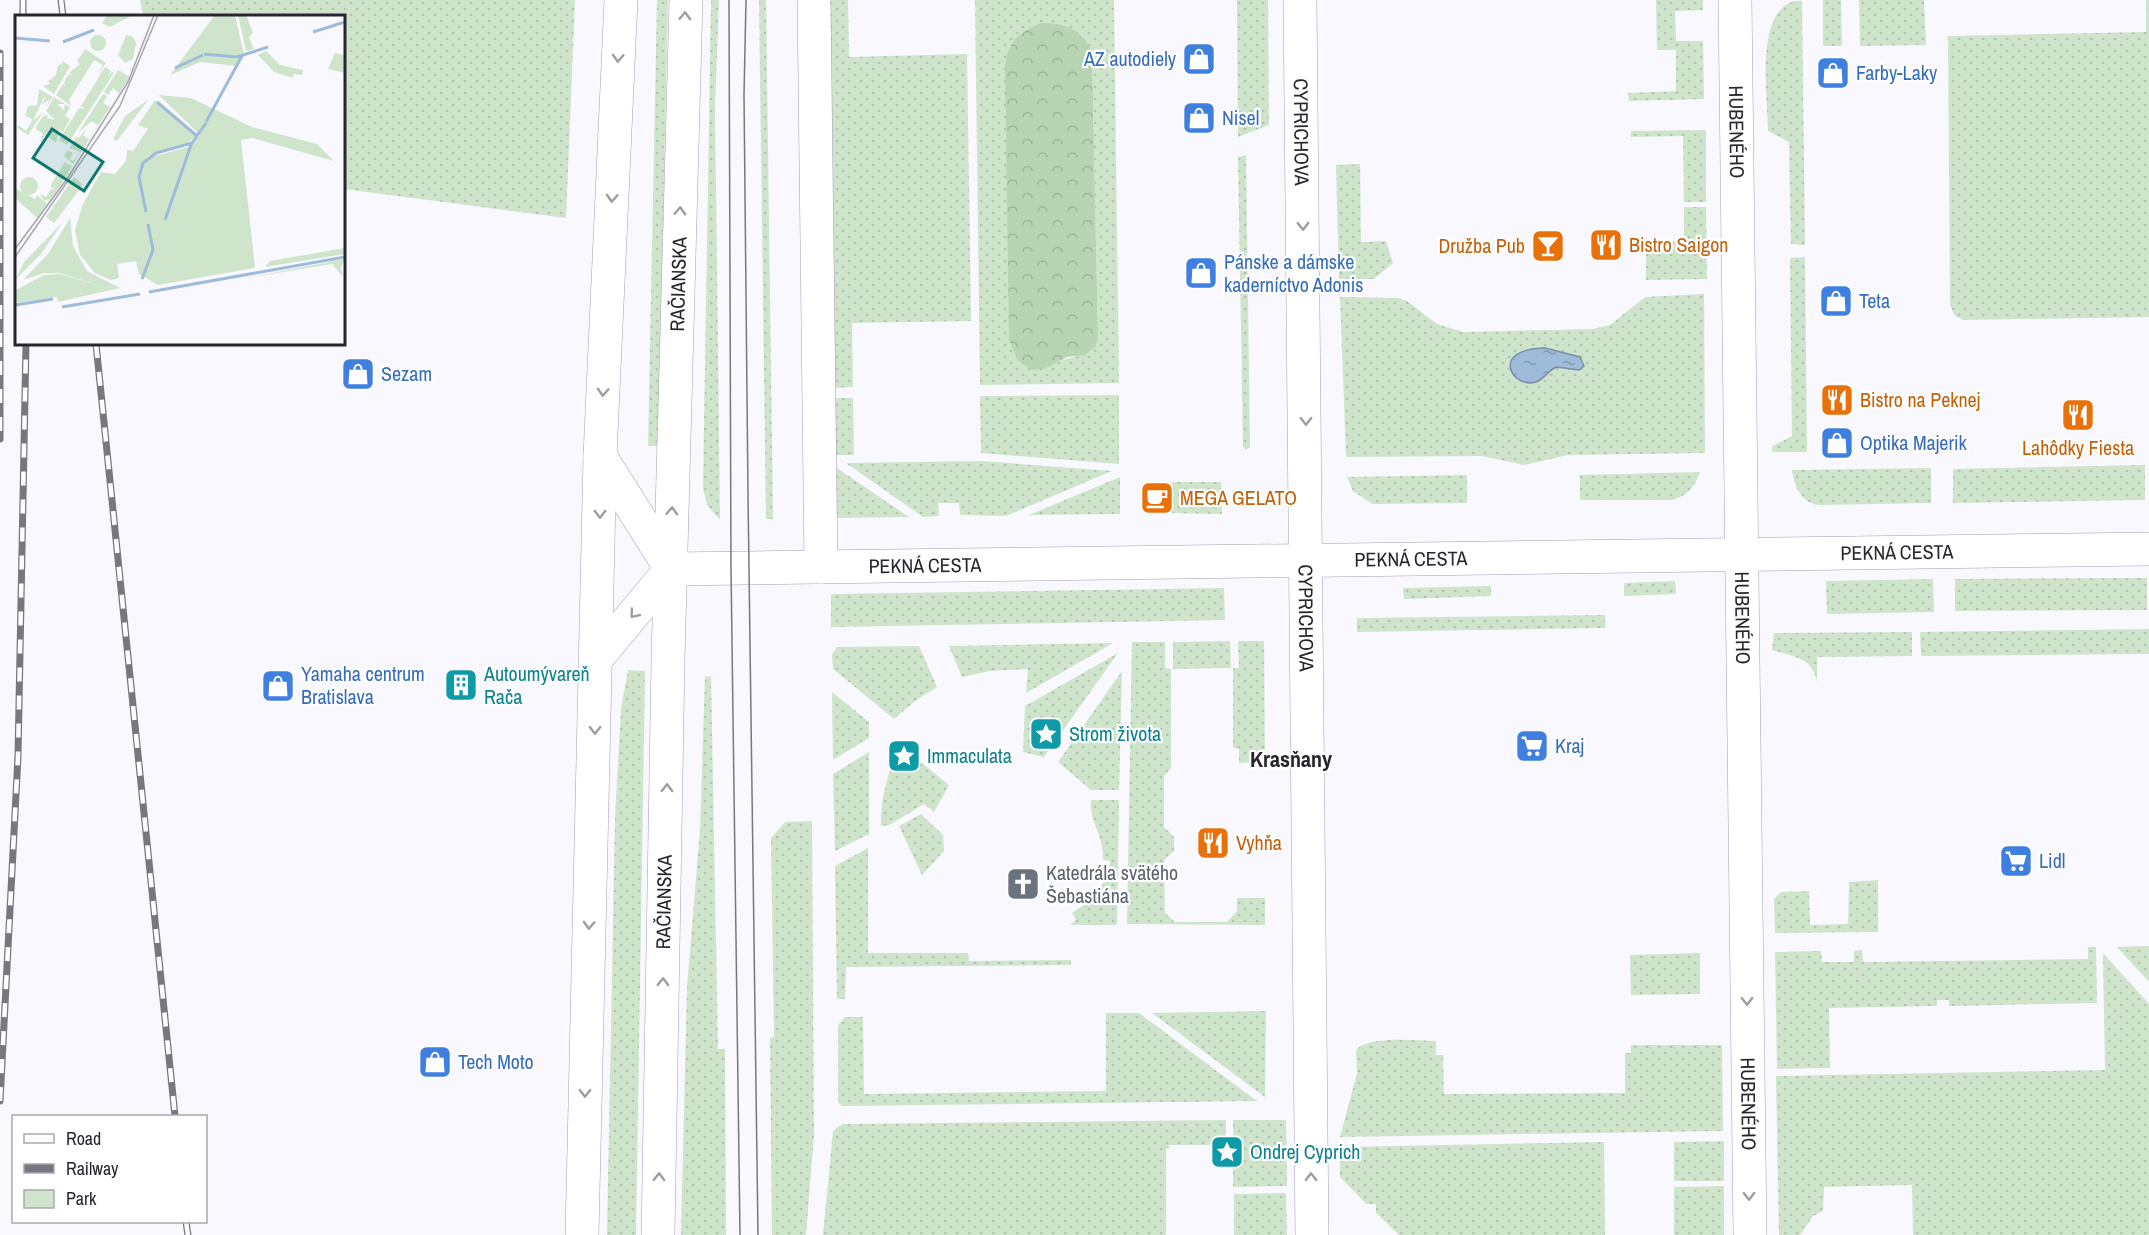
<svg xmlns="http://www.w3.org/2000/svg" width="2149" height="1235" font-family="'Archivo Narrow',sans-serif">
	<defs>
		<pattern id="green-dots" width="8" height="8" patternUnits="userSpaceOnUse" patternTransform="scale(1.5)"><rect width="8" height="8" fill="#cfe5cb"/><path d="M2 2h.1M6 6h.1" fill="none" stroke="#b2c4af" stroke-width="1.8" stroke-linecap="round"/></pattern>
		<pattern id="forest-crowns" width="20" height="18" patternUnits="userSpaceOnUse" patternTransform="scale(1.5)"><rect width="20" height="18" fill="#b7d4b3"/><path d="M2 6a3 3 0 1 1 6 0M12 15a3 3 0 1 1 6 0" fill="none" stroke="#9db69a"/></pattern>
		<pattern id="water-ripples" width="26" height="14" patternUnits="userSpaceOnUse" patternTransform="scale(1.5)"><rect width="26" height="14" fill="#9fbbda"/><path d="M2 4q2-2 4 0t4 0M15 11q2-2 4 0t4 0" fill="none" stroke="#8298b1"/></pattern>
	</defs>
	<rect width="100%" height="100%" fill="#f9f8fe"/>
	<g fill="url(#green-dots)" fill-rule="evenodd">
		<polygon points="140,0 575,0 566,218 344,189 344,16 143,16"/>
		<polygon points="657,0 668,0 658,446 648,446"/>
		<polygon points="711,0 719,0 715,107 720,520 707,505 703,488"/>
		<polygon points="759,0 766,0 773,519 766,519"/>
		<polygon points="824,0 848,0 849,57 967,54 971,321 852,323 853,387 831,388"/>
		<path d="M 975,0 L 1114,0 L 1119,383 L 980,385 ZM 1092,51 L 1098,339 C 1090,361 1065,354 1046,368 Z"/>
		<polygon points="1237,0 1268,0 1269,125 1238,137"/>
		<polygon points="1656,0 1703,0 1703,10 1675,11 1676,41 1703,41 1704,99 1629,101 1628,93 1676,91 1676,50 1657,50"/>
		<polygon points="1823,0 1841,0 1842,46 1823,46"/>
		<polygon points="1859,0 1924,0 1926,45 1860,46"/>
		<polygon points="2146,0 2149,0 2149,317 1963,320 1955,316 1950,305 1948,36 2146,32"/>
		<path d="M 1794,1 L 1802,1 L 1805,245 L 1791,244 L 1789,142 L 1768,131 C 1768,98 1754,13 1794,1 Z"/>
		<polygon points="1706,130 1706,202 1684,202 1683,136 1631,137 1631,131"/>
		<polygon points="1246,155 1250,447 1246,450 1243,447 1238,157"/>
		<polygon points="1360,164 1361,242 1386,241 1393,263 1374,279 1339,279 1336,165"/>
		<polygon points="1684,207 1706,207 1707,279 1646,280 1646,241 1684,241"/>
		<polygon points="1805,257 1807,452 1772,452 1772,446 1792,436 1790,258"/>
		<path d="M 1704,294 L 1705,453 L 1568,455 L 1524,465 L 1482,456 L 1346,457 L 1340,297 L 1398,298 L 1407,301 L 1437,324 L 1463,332 L 1593,329 L 1610,325 L 1645,297 ZM 1511,362 L 1584,366 L 1556,367 L 1541,379 L 1517,378 L 1511,372 Z"/>
		<polygon points="1119,395 1119,464 981,453 980,396"/>
		<polygon points="831,398 853,398 854,455 830,455"/>
		<polygon points="981,461 1112,471 1006,516 960,515 959,503 938,503 939,516 923,517 846,463"/>
		<polygon points="831,464 909,517 830,518"/>
		<polygon points="2145,465 2145,500 1953,503 1953,469"/>
		<path d="M 1931,468 L 1931,503 L 1820,505 C 1802,504 1794,487 1792,470 Z"/>
		<path d="M 1700,472 C 1694,488 1688,495 1672,500 L 1580,500 L 1580,475 Z"/>
		<polygon points="1467,475 1467,503 1372,504 1353,491 1347,477"/>
		<polygon points="1120,477 1120,514 1029,515"/>
		<polygon points="1221,482 1222,514 1172,513 1172,482"/>
		<polygon points="2147,578 2147,610 1955,611 1955,579"/>
		<polygon points="1933,579 1934,612 1827,614 1826,581"/>
		<polygon points="1675,581 1676,594 1624,596 1624,583"/>
		<polygon points="1491,586 1491,596 1404,599 1403,588"/>
		<polygon points="1224,588 1225,620 831,627 831,594"/>
		<polygon points="1605,615 1605,628 1357,632 1357,618"/>
		<polygon points="2149,629 2149,654 1921,656 1920,632"/>
		<path d="M 1912,632 L 1912,656 L 1817,657 L 1817,682 C 1813,657 1793,657 1772,650 L 1774,633 Z"/>
		<polygon points="1230,641 1231,668 1173,669 1173,642"/>
		<polygon points="1238,641 1264,641 1265,762 1239,763 1239,749 1233,748 1233,668 1239,668"/>
		<polygon points="1132,642 1165,642 1165,668 1171,669 1171,768 1164,776 1164,827 1174,837 1174,851 1164,860 1165,913 1175,922 1227,922 1237,911 1237,898 1265,898 1265,925 1127,924"/>
		<polygon points="1113,643 1026,693 1028,669 990,671 962,677 949,646"/>
		<polygon points="919,646 937,687 915,701 894,719 833,669 832,654 837,647"/>
		<polygon points="1118,653 1044,757 1023,752 1025,706"/>
		<polygon points="628,670 645,671 636,1235 607,1235 615,818 621,709"/>
		<polygon points="1122,671 1119,790 1091,790 1058,762"/>
		<polygon points="705,676 711,677 718,1049 725,1049 726,1235 681,1235 687,987 700,830"/>
		<polygon points="832,692 869,722 869,738 833,760"/>
		<path d="M 900,745 L 949,785 L 934,812 L 924,804 L 889,825 L 881,826 C 880,797 889,770 900,745 Z"/>
		<polygon points="869,752 869,834 835,851 833,774"/>
		<path d="M 1091,800 L 1119,800 L 1117,925 L 1070,925 L 1076,920 L 1072,913 C 1092,901 1107,885 1110,861 L 1103,860 C 1104,833 1089,824 1091,800 Z"/>
		<polygon points="921,814 943,835 944,851 922,875 899,826"/>
		<polygon points="812,821 814,1135 806,1235 772,1235 770,1038 774,1037 771,838 785,822"/>
		<polygon points="868,848 868,953 968,953 969,961 1071,960 1071,965 846,967 845,999 837,999 835,866"/>
		<polygon points="1878,880 1878,932 1775,933 1774,899 1781,892 1809,891 1810,925 1848,924 1849,882"/>
		<polygon points="2149,946 2149,982 2117,947"/>
		<polygon points="2088,947 2096,947 2097,1003 1949,1006 1949,1000 1937,1000 1937,1006 1829,1008 1830,1068 1777,1069 1775,952 1821,951 1822,962 1854,962 1854,951 1862,950 1863,962 2088,959"/>
		<polygon points="1700,953 1700,994 1631,995 1630,955"/>
		<polygon points="2103,953 2149,1004 2149,1235 1913,1235 1912,1185 1824,1187 1823,1211 1813,1216 1800,1235 1779,1235 1776,1076 2105,1070"/>
		<polygon points="1266,1011 1265,1097 1152,1013"/>
		<polygon points="1106,1013 1139,1013 1257,1101 842,1106 838,1102 838,1025 845,1017 863,1017 864,1094 1106,1091"/>
		<path d="M 1436,1041 L 1436,1055 L 1443,1055 L 1444,1094 L 1625,1093 L 1625,1053 L 1631,1053 L 1631,1045 L 1722,1045 L 1723,1131 L 1340,1137 L 1357,1073 L 1356,1050 C 1370,1035 1416,1041 1436,1041 Z"/>
		<polygon points="1226,1120 1226,1145 1169,1145 1169,1149 1166,1149 1166,1235 823,1235 833,1131 842,1124"/>
		<polygon points="1233,1120 1286,1120 1287,1186 1233,1187"/>
		<polygon points="1724,1141 1724,1181 1674,1181 1674,1142"/>
		<polygon points="1604,1142 1605,1235 1399,1235 1376,1213 1376,1204 1366,1204 1340,1177 1340,1147"/>
		<polygon points="1724,1186 1724,1235 1674,1235 1674,1187"/>
		<polygon points="1286,1193 1287,1235 1234,1235 1234,1194"/>
	</g>
	<path fill="url(#forest-crowns)" d="M 1041,23 C 1065,23 1081,29 1092,51 L 1098,339 L 1096,346 L 1085,355 L 1067,357 L 1046,368 L 1031,370 L 1018,360 L 1009,340 L 1005,67 C 1007,42 1019,32 1041,23 Z"/>
	<path fill="url(#water-ripples)" stroke="#7c8ea7" stroke-width="1.5" d="M 1545,348 L 1580,357 L 1584,366 L 1579,370 L 1556,367 C 1548,371 1544,379 1536,382 C 1512,389 1489,349 1545,348 Z"/>
	<g fill="none" stroke-linecap="round" stroke-linejoin="round">
		<defs>
			<g id="minor">
				<polyline points="814,0 821,567"/>
				<path id="s1" d="M 1300,0 L 1312,1235"/>
				<path id="s2" d="M 1735,0 L 1750,1235"/>
				<path id="s3" d="M 671,569 L 2149,549"/>
			</g>
			<g id="major">
				<polyline points="600,456 671,569"/>
				<polyline points="597,658 671,569"/>
				<polyline points="582,1235 600,456 621,0"/>
				<path id="s4" d="M 658,1235 L 668,659 L 686,0"/>
			</g>
		</defs>
		<use href="#minor" stroke="#a49cb8" stroke-width="34"/>
		<use href="#major" stroke="#a49cb8" stroke-width="34"/>
		<use href="#minor" stroke="#fff" stroke-width="33"/>
		<use href="#major" stroke="#fff" stroke-width="33"/>
		<g stroke="#79767f" stroke-width="1.5">
			<polyline points="729,0 731,568 740,1235"/>
			<polyline points="746,0 744,95 748,495 758,1235"/>
		</g>
		<defs>
			<g id="rail">
				<polyline points="23,0 23,16"/>
				<polyline points="61,0 63,16"/>
				<polyline points="0,53 0,439"/>
				<polyline points="96,344 175,1116"/>
				<polyline points="0,1101 18,756 26,344"/>
				<polyline points="186,1222 188,1235"/>
			</g>
		</defs>
		<use href="#rail" stroke="#79767f" stroke-width="7"/>
		<use href="#rail" stroke="#fff" stroke-width="4.5" stroke-dasharray="14" stroke-linecap="butt"/>
	</g>
	<defs><path id="oneway-chevron" d="M-2-3.5L2.5 0L-2 3.5" fill="none" stroke-width="1.6" stroke-linecap="round" stroke-linejoin="round" transform="scale(1.5)"/></defs>
	<g stroke="#9f9da2">
		<use href="#oneway-chevron" transform="translate(685 16) rotate(-88)"/>
		<use href="#oneway-chevron" transform="translate(618 58) rotate(93)"/>
		<use href="#oneway-chevron" transform="translate(612 198) rotate(93)"/>
		<use href="#oneway-chevron" transform="translate(680 211) rotate(-88)"/>
		<use href="#oneway-chevron" transform="translate(1303 226) rotate(89)"/>
		<use href="#oneway-chevron" transform="translate(603 392) rotate(93)"/>
		<use href="#oneway-chevron" transform="translate(1306 421) rotate(89)"/>
		<use href="#oneway-chevron" transform="translate(672 511) rotate(-88)"/>
		<use href="#oneway-chevron" transform="translate(600 514) rotate(90)"/>
		<use href="#oneway-chevron" transform="translate(634 614) rotate(130)"/>
		<use href="#oneway-chevron" transform="translate(595 730) rotate(91)"/>
		<use href="#oneway-chevron" transform="translate(667 788) rotate(-89)"/>
		<use href="#oneway-chevron" transform="translate(589 925) rotate(92)"/>
		<use href="#oneway-chevron" transform="translate(663 982) rotate(-89)"/>
		<use href="#oneway-chevron" transform="translate(1747 1001) rotate(89)"/>
		<use href="#oneway-chevron" transform="translate(585 1093) rotate(91)"/>
		<use href="#oneway-chevron" transform="translate(659 1177) rotate(-89)"/>
		<use href="#oneway-chevron" transform="translate(1311 1177) rotate(-91)"/>
		<use href="#oneway-chevron" transform="translate(1749 1196) rotate(89)"/>
	</g>
	<defs>
		<symbol id="shop-square" viewBox="-11 -11 22 22"><rect x="-9" y="-9" width="18" height="18" rx="4" fill="#3f7fe0" stroke="#fff"/><path d="M-5-2.5h2.3a2.7 3.5 0 0 1 5.4 0H5L5.5 6h-11ZM-1.5-2.5h3a1.5 2.3 0 0 0-3 0Z" fill="#fff"/></symbol>
		<symbol id="restaurant-square" viewBox="-11 -11 22 22"><rect x="-9" y="-9" width="18" height="18" rx="4" fill="#e8710a" stroke="#fff"/><path d="M-5-6h1v4h1v-4h1v4h1v-4h1v5L-1.5 .5V6h-2V.5L-5-1ZM5-6V6H3V1.5H1.5Q1.5-4 5-6Z" fill="#fff"/></symbol>
		<symbol id="bar-square" viewBox="-11 -11 22 22"><rect x="-9" y="-9" width="18" height="18" rx="4" fill="#e8710a" stroke="#fff"/><path d="M-6-5H6L.8 .8V4.5H3.5V6h-7V4.5H-.8V.8Z" fill="#fff"/></symbol>
		<symbol id="cafe-square" viewBox="-11 -11 22 22"><rect x="-9" y="-9" width="18" height="18" rx="4" fill="#e8710a" stroke="#fff"/><path d="M-5.5-4.5H6V0H3Q3 3.5 0 3.5H-2.5Q-5.5 3.5-5.5 0ZM3-3.2v2h1.7v-2ZM-6 4.5H4V6H-6Z" fill="#fff"/></symbol>
		<symbol id="building-square" viewBox="-11 -11 22 22"><rect x="-9" y="-9" width="18" height="18" rx="4" fill="#0f9aa8" stroke="#fff"/><path d="M-4-6H4V6H1V3H-1V6H-4ZM-2.5-4.3h1.7v1.8h-1.7ZM.8-4.3h1.7v1.8H.8ZM-2.5-1h1.7V.8h-1.7ZM.8-1h1.7V.8H.8Z" fill="#fff"/></symbol>
		<symbol id="sight-square" viewBox="-11 -11 22 22"><rect x="-9" y="-9" width="18" height="18" rx="4" fill="#0f9aa8" stroke="#fff"/><path d="M0-6L1.8-2.2L6-1.7L2.9 1.2L3.7 5.4L0 3.3L-3.7 5.4L-2.9 1.2L-6-1.7L-1.8-2.2Z" fill="#fff"/></symbol>
		<symbol id="supermarket-square" viewBox="-11 -11 22 22"><rect x="-9" y="-9" width="18" height="18" rx="4" fill="#3f7fe0" stroke="#fff"/><path d="M-6-5.5h2.5l.6 2H6L4.5 2H-2.5L-4.4-4H-6ZM-1.5 3.2a1.3 1.3 0 1 0 .1 0ZM3 3.2a1.3 1.3 0 1 0 .1 0Z" fill="#fff"/></symbol>
		<symbol id="church-square" viewBox="-11 -11 22 22"><rect x="-9" y="-9" width="18" height="18" rx="4" fill="#6b7280" stroke="#fff"/><path d="M-1.2-6h2.4v3.5h3.3v2.4h-3.3V6h-2.4V-.1h-3.3v-2.4h3.3Z" fill="#fff"/></symbol>
	</defs>
	<g fill-rule="evenodd">
		<use href="#shop-square" x="1180" y="40" width="38" height="38"/>
		<use href="#shop-square" x="1814" y="54" width="38" height="38"/>
		<use href="#shop-square" x="1180" y="99" width="38" height="38"/>
		<use href="#restaurant-square" x="1587" y="226" width="38" height="38"/>
		<use href="#bar-square" x="1529" y="227" width="38" height="38"/>
		<use href="#shop-square" x="1182" y="254" width="38" height="38"/>
		<use href="#shop-square" x="1817" y="282" width="38" height="38"/>
		<use href="#shop-square" x="339" y="355" width="38" height="38"/>
		<use href="#restaurant-square" x="1818" y="381" width="38" height="38"/>
		<use href="#restaurant-square" x="2059" y="396" width="38" height="38"/>
		<use href="#shop-square" x="1818" y="424" width="38" height="38"/>
		<use href="#cafe-square" x="1138" y="479" width="38" height="38"/>
		<use href="#building-square" x="442" y="666" width="38" height="38"/>
		<use href="#shop-square" x="259" y="667" width="38" height="38"/>
		<use href="#sight-square" x="1027" y="715" width="38" height="38"/>
		<use href="#supermarket-square" x="1513" y="727" width="38" height="38"/>
		<use href="#sight-square" x="885" y="737" width="38" height="38"/>
		<use href="#restaurant-square" x="1194" y="824" width="38" height="38"/>
		<use href="#supermarket-square" x="1997" y="842" width="38" height="38"/>
		<use href="#church-square" x="1004" y="865" width="38" height="38"/>
		<use href="#shop-square" x="416" y="1043" width="38" height="38"/>
		<use href="#sight-square" x="1208" y="1133" width="38" height="38"/>
	</g>
	<g text-anchor="middle" stroke-width="4.5" stroke-linejoin="round" paint-order="stroke">
		<g font-size="20" fill="#366cbe" stroke="#fff" text-anchor="start">
			<text x="1176" y="66" text-anchor="end">AZ autodiely</text>
			<text x="1856" y="80">Farby-Laky</text>
			<text x="1222" y="125">Nisel</text>
			<text x="1224" y="269">Pánske a dámske<tspan x="1224" dy="23">kaderníctvo Adonis</tspan></text>
			<text x="1859" y="308">Teta</text>
			<text x="381" y="381">Sezam</text>
			<text x="1860" y="450">Optika Majerik</text>
			<text x="301" y="681">Yamaha centrum<tspan x="301" dy="23">Bratislava</tspan></text>
			<text x="1555" y="753">Kraj</text>
			<text x="2039" y="868">Lidl</text>
			<text x="458" y="1069">Tech Moto</text>
		</g>
		<g font-size="20" fill="#292530" stroke="#fff">
			<text dy="7" stroke="none"><textPath href="#s1" startOffset="132">CYPRICHOVA</textPath></text>
			<text dy="7" stroke="none"><textPath href="#s2" startOffset="132">HUBENÉHO</textPath></text>
			<text dy="7" stroke="none"><textPath href="#s4" startOffset="951">RAČIANSKA</textPath></text>
			<text dy="7" stroke="none"><textPath href="#s3" startOffset="1226">PEKNÁ CESTA</textPath></text>
			<text dy="7" stroke="none"><textPath href="#s3" startOffset="740">PEKNÁ CESTA</textPath></text>
			<text dy="7" stroke="none"><textPath href="#s3" startOffset="254">PEKNÁ CESTA</textPath></text>
			<text dy="7" stroke="none"><textPath href="#s1" startOffset="618">CYPRICHOVA</textPath></text>
			<text dy="7" stroke="none"><textPath href="#s2" startOffset="618">HUBENÉHO</textPath></text>
			<text dy="7" stroke="none"><textPath href="#s4" startOffset="333">RAČIANSKA</textPath></text>
			<text dy="7" stroke="none"><textPath href="#s2" startOffset="1104">HUBENÉHO</textPath></text>
		</g>
		<g font-size="20" fill="#c56008" stroke="#fff" text-anchor="start">
			<text x="1629" y="252">Bistro Saigon</text>
			<text x="1525" y="253" text-anchor="end">Družba Pub</text>
			<text x="1860" y="407">Bistro na Peknej</text>
			<text x="2078" y="455" text-anchor="middle">Lahôdky Fiesta</text>
			<text x="1180" y="505">MEGA GELATO</text>
			<text x="1236" y="850">Vyhňa</text>
		</g>
		<g font-size="20" fill="#0d838f" stroke="#fff" text-anchor="start">
			<text x="484" y="681">Autoumývareň<tspan x="484" dy="23">Rača</tspan></text>
			<text x="1069" y="741">Strom života</text>
			<text x="927" y="763">Immaculata</text>
			<text x="1250" y="1159">Ondrej Cyprich</text>
		</g>
		<g font-size="20" fill="#5b616d" stroke="#fff" text-anchor="start">
			<text x="1046" y="880">Katedrála svätého<tspan x="1046" dy="23">Šebastiána</tspan></text>
		</g>
		<g font-size="22" font-weight="bold" fill="#292530" stroke="#fff">
			<text x="1291" y="767">Krasňany</text>
		</g>
	</g>
	<g transform="translate(15 15)">
		<rect width="330" height="330" fill="#f9f8fe"/>
		<path d="M 200,0 L 220,0 L 229,39 L 222,51 L 185,47 L 155,60 ZM 223,0 L 231,0 L 238,18 L 234,22 L 239,34 L 231,36 ZM 70,34 L 91,48 L 82,61 L 88,50 L 79,45 L 54,85 L 56,91 L 41,80 L 48,69 L 51,71 L 49,67 L 54,59 L 57,61 L 55,57 L 65,49 L 62,46 ZM 251,36 L 265,50 L 288,55 L 287,60 L 278,59 L 278,63 L 259,57 L 243,40 ZM 320,38 L 330,40 L 330,58 L 313,54 ZM 59,44 L 39,79 L 28,71 L 35,69 L 33,66 L 41,60 L 43,50 L 48,49 L 46,45 L 55,51 ZM 90,52 L 96,56 L 93,62 L 97,57 L 99,58 L 52,130 L 44,125 L 64,93 L 70,94 L 66,91 ZM 103,55 L 115,62 L 58,149 L 49,141 L 53,135 L 58,138 L 55,145 L 59,145 L 63,140 L 58,137 L 64,140 L 65,137 L 54,133 L 62,121 L 63,124 L 72,113 L 68,120 L 74,124 L 83,110 L 77,106 L 63,118 L 88,79 L 92,81 L 88,88 L 95,92 L 104,78 L 98,73 L 93,80 L 89,77 ZM 24,74 L 38,82 L 29,95 L 35,84 L 26,90 L 31,82 L 28,84 L 18,106 L 28,97 L 13,120 L 2,113 L 4,110 L 11,116 L 16,108 L 17,104 L 10,101 L 13,91 L 22,90 ZM 144,80 L 176,83 L 237,112 L 302,129 L 319,146 L 237,123 L 226,125 L 240,253 L 143,270 L 124,259 L 121,246 L 102,249 L 104,263 L 96,265 L 80,258 L 65,240 L 60,215 L 68,189 L 86,157 L 100,159 L 111,146 L 112,135 L 118,136 L 133,114 L 123,110 L 140,85 L 182,120 L 168,132 L 133,141 L 126,151 L 136,142 L 173,132 L 185,120 ZM 39,82 L 50,89 L 42,89 L 49,95 L 50,89 L 55,92 L 50,101 L 55,104 L 48,117 L 44,115 L 41,128 L 31,120 L 24,128 L 28,119 L 20,113 L 30,98 L 29,102 L 33,99 L 32,103 L 40,105 L 31,96 ZM 134,84 L 102,126 L 98,124 L 110,101 ZM 50,147 L 57,151 L 46,170 L 59,152 L 50,165 L 22,203 L 0,183 L 0,173 L 20,184 L 22,180 L 32,189 L 34,184 L 29,186 L 25,179 L 31,182 L 36,174 L 40,175 L 35,171 ZM 59,162 L 67,169 L 65,174 L 39,208 L 31,202 ZM 55,203 L 58,231 L 72,256 L 105,273 L 43,287 L 42,282 L 0,288 L 1,275 L 29,260 L 45,259 L 97,274 L 44,258 L 29,258 L 8,265 L 33,239 ZM 48,207 L 26,239 L 0,265 L 9,247 ZM 330,233 L 330,239 L 250,252 L 255,246 ZM 330,244 L 326,252 L 328,262 L 317,249 L 226,264 Z" fill="#cfe5cb"/>
		<path d="M 92,0 L 114,0 L 116,1 L 95,12 L 87,8 ZM 111,20 L 118,22 L 121,28 L 118,44 L 110,48 L 103,40 ZM75 28a8 8 0 1 1 16 0a8 8 0 1 1-16 0ZM5 171a9 9 0 1 1 18 0a9 9 0 1 1-18 0Z" fill="#cfe5cb"/>
		<path fill="none" stroke="#9fbbda" stroke-width="3" d="M 298,17 L 330,7M 0,23 L 35,26M 48,27 L 79,15M 189,39 L 222,42 L 253,32M 160,53 L 188,40M 142,87 L 182,121M 191,107 L 227,41M 131,197 L 124,162 L 128,148 L 141,138 L 177,128 L 191,108M 150,205 L 177,127M 127,264 L 138,235 L 133,209M 134,277 L 330,242M 0,290 L 38,284M 47,292 L 125,279"/>
		<path fill="none" stroke="#a6a4ac" stroke-width="1.5" d="M 0,234 L 52,164 L 113,67 L 139,0M 0,242 L 105,91 L 143,0"/>
		<path fill="#0f766e" fill-opacity="0.15" stroke="#0f766e" stroke-width="3" d="M 37,114 L 88,147 L 69,176 L 18,143 Z"/>
		<rect width="330" height="330" fill="none" stroke="#292530" stroke-width="3"/>
	</g>
	<rect x="12" y="1115" width="195" height="108" fill="#ffffff" stroke="#a9a8ac" stroke-width="1.5"/>
	<rect x="24" y="1134" width="30" height="9" fill="#ffffff" stroke="#a9a8ac" stroke-width="1.5"/>
	<text x="66" y="1145" font-size="18" fill="#292530">Road</text>
	<rect x="24" y="1164" width="30" height="9" fill="#79767f" stroke="#a9a8ac" stroke-width="1.5"/>
	<text x="66" y="1175" font-size="18" fill="#292530">Railway</text>
	<rect x="24" y="1190" width="30" height="18" fill="#cfe5cb" stroke="#a9a8ac" stroke-width="1.5"/>
	<text x="66" y="1205" font-size="18" fill="#292530">Park</text>
</svg>
